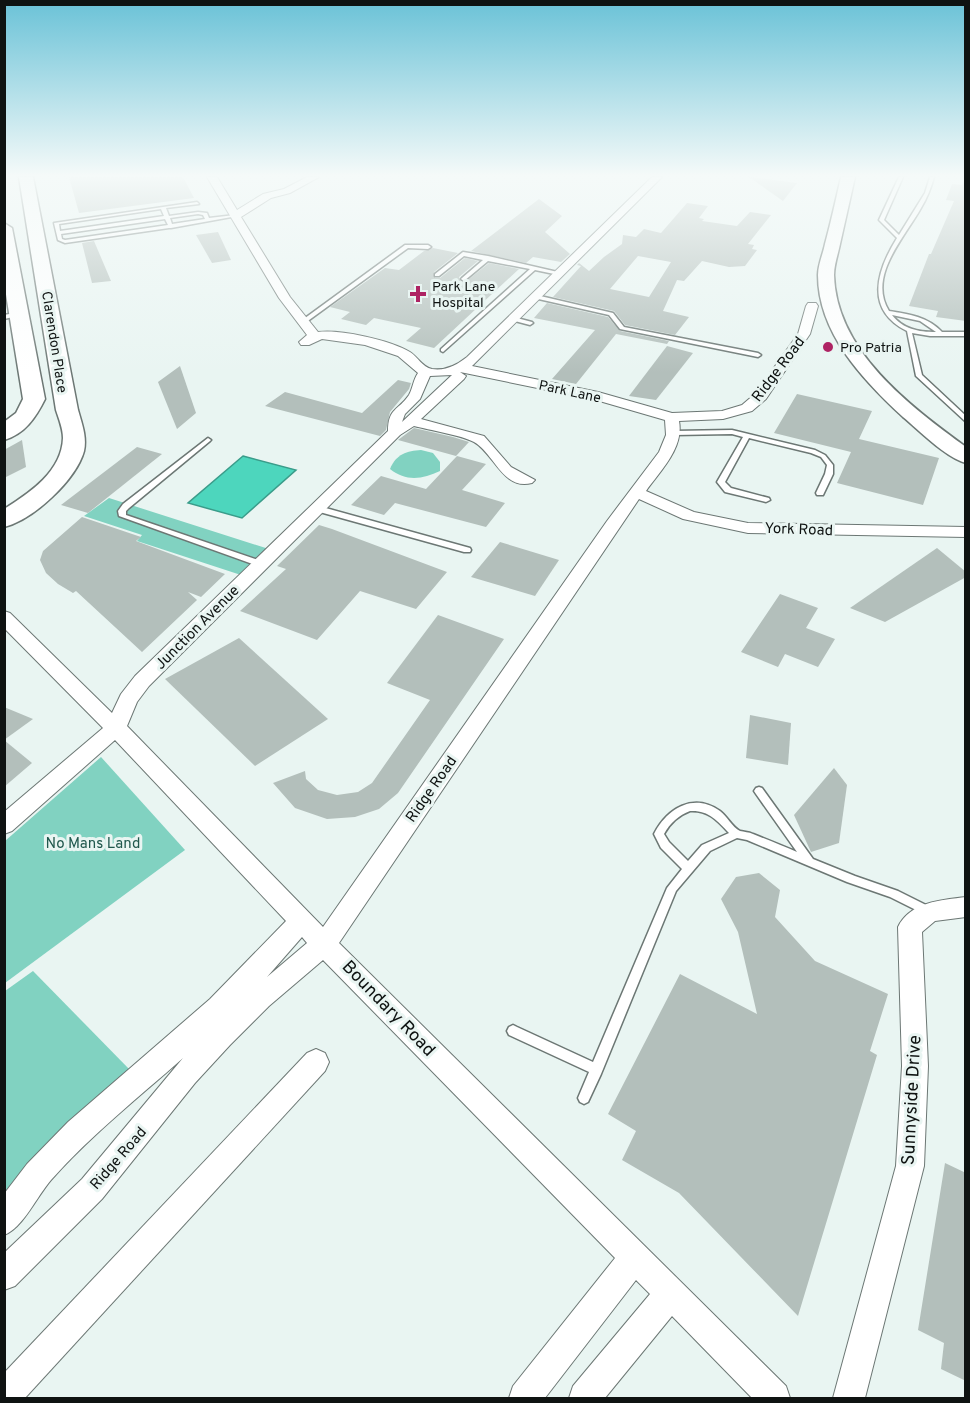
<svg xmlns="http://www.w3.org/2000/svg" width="970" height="1403" font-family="Overpass,sans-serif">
	<rect width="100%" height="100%" fill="#e9f5f2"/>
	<g fill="#81d2c1">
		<path d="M 421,450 L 433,453 L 440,462 L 440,471 C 423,479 406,482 390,469 C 396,454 407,451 421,450 Z"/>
		<polygon points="109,498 272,550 244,576 137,541 142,535 84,516"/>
		<polygon points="101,757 185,850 5,983 5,841"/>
		<polygon points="33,971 130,1070 5,1209 5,991"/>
	</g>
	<polygon fill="#4dd6bd" stroke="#3a9c8a" stroke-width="1.5" points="243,456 296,470 242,518 188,503"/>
	<g fill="#b3bfbb" fill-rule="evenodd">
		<polygon points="69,177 183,177 194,198 79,213"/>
		<polygon points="749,177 750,177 797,183 783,201"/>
		<polygon points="966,177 966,321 936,317 938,311 909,306 929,254 931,254 954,201 946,200 952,184 962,185"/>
		<polygon points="539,199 562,216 545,232 570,254 561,262 533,257 526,263 471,251"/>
		<path d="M 687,203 L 708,206 L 699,218 L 704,219 L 702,221 L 737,226 L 750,212 L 771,215 L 748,244 L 754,245 L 752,249 L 757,250 L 745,266 L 729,267 L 702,261 L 684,281 L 677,280 L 663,311 L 689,317 L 675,335 L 625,325 L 614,311 L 553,297 L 581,266 L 577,265 L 579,263 L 589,271 L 604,257 L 622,244 L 623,235 L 636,237 L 644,229 L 661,233 ZM 638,256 L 671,262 L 649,297 L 610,289 Z"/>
		<polygon points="218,232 231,260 212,263 196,235"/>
		<polygon points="94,241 111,281 92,283 82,243"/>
		<polygon points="433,248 458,253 434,272 435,278 440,278 465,258 478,261 459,277 460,281 464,283 489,263 519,269 434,348 406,341 421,328 374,318 366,325 341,319 350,312 330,307 385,268 399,270 424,251"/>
		<polygon points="547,303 608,317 620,331 669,341 667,344 616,334 576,384 552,379 595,330 534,318"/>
		<polygon points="667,346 693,353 656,400 629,396"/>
		<polygon points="180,366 196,413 177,429 158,382"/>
		<polygon points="398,380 411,383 409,389 390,412 386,430 380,436 265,406 285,392 362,413"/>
		<polygon points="797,394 872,411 859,439 939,458 923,505 837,483 851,452 774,433"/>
		<polygon points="414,428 453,437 469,442 456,456 398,440"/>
		<polygon points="22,440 26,467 4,478 4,450"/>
		<polygon points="137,447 162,454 88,513 61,505"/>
		<polygon points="457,456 486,464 462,490 505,503 486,527 395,503 384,515 351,505 381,476 426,489"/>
		<polygon points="82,517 141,537 136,541 225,574 201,597 188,592 197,600 142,652 76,591 73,593 58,584 46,573 40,560 43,551"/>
		<polygon points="319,525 332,529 447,572 416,609 360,591 317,640 240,611 286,569 277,566"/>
		<polygon points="500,542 559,560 535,596 471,577"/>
		<polygon points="937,548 966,572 966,577 885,622 850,608"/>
		<polygon points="780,594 818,608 806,628 835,639 818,667 785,654 778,667 741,652"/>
		<polygon points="438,615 504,639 398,793 379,809 355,817 327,819 295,808 273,783 305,771 306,779 318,790 337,795 358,792 372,783 430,700 387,683"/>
		<polygon points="239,638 328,719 255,766 165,679"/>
		<polygon points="4,707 33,719 4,740"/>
		<polygon points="750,715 791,723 788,765 746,758"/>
		<polygon points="4,740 32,763 4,787"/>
		<polygon points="834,768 847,785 839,843 811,852 794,815"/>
		<polygon points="759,873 780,890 775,917 815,961 888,994 870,1051 877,1055 798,1316 679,1193 622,1160 636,1131 608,1114 680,974 757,1014 738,932 721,899 736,877"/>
		<polygon points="945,1163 966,1173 966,1381 941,1369 944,1343 918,1330"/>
	</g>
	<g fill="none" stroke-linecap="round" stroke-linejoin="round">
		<defs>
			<g id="service">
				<path d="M 899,177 L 903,177 L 884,220 L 899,235 L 925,193 L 930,177 L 934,177 C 931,188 927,198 921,208 C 905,237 867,276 889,311 C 909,314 928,317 942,332 L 966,332 L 966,336 L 930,336 L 912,333 L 922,375 L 966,416 L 966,422 L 916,376 L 907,331 C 865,310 876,272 897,238 L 879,220 ZM 892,315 L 920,321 L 936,332 C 918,332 903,329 892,315 Z"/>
				<path d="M 197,202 L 199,204 L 166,208 L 169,216 L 198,212 L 207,213 L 209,218 L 235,215 L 237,216 L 171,228 L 169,228 L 65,243 L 58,240 L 54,223 ZM 161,209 L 164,216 L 60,231 L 59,224 ZM 198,214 L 203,215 L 205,219 L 172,224 L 170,218 ZM 165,219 L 168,225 L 65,240 L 62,239 L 61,234 Z"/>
				<polygon points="405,245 428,245 431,247 428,249 408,248 305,323 301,323 301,321"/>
				<polygon points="463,252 488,256 562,273 559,275 535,270 443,352 441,351 441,349 530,269 488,261 464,281 461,279 462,278 483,260 464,256 439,276 435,276 435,274"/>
				<polygon points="536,295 613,313 624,327 758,353 761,355 758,357 620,329 609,315 534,298 534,296"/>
				<polygon points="20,312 23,314 22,315 4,319 4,315"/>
				<polygon points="513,317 532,322 533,323 530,325 511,320 510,319"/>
				<polygon points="732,430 815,450 825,455 833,465 833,474 823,495 817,495 816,493 825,474 827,465 821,457 811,453 749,438 725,482 731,488 769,498 770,500 766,502 725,492 717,482 743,437 732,434 674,435 671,433 674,431"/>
				<polygon points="208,438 211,440 210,441 129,508 126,511 126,515 264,562 265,564 264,566 258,566 119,516 118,511 123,504"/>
				<polygon points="316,507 322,507 470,548 471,550 470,552 464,552 316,511"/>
				<path d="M 759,787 L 762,788 L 813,859 L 855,876 L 898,891 L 934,909 L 935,912 L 934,915 L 930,917 L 890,897 L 847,882 L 747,840 L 737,838 L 710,851 L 676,891 L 601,1074 L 588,1102 L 584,1104 L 580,1102 L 578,1098 L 589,1072 L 509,1035 L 507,1031 L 509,1027 L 513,1025 L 517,1027 L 593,1062 L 667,888 L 682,869 L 661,848 L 654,834 C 667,809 693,792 720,811 C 727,816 732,827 740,831 C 744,832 749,832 753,834 C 768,840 783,846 797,852 L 756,794 L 754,791 L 756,788 ZM 690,811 C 708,810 717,820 729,833 L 702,845 L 688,861 L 669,842 L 664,834 C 670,823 679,815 690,811 Z"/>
			</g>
			<g id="minor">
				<path d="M 207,177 L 217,177 L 237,210 L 263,194 L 284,189 L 307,177 L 319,177 L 290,193 L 271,198 L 241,217 L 290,297 L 318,332 C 340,329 390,340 410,352 C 418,357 422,367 432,369 C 446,371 457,365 467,357 L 652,177 L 662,177 L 472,366 L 598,392 L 672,413 L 722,411 L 742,405 L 756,393 L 798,334 L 806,306 L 808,303 L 816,303 L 818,306 L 810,334 L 766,399 L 752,411 L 723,419 L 679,421 C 684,448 661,470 646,491 L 694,512 L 748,523 L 966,527 L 966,537 L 748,533 L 683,519 L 639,499 L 339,943 L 786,1386 L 790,1398 L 752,1398 L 672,1316 L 605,1398 L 569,1398 L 573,1386 L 650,1294 L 636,1280 L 545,1398 L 509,1398 L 513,1386 L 615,1258 L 323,960 L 269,1006 L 230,1045 L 195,1083 L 102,1199 L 15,1286 L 4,1290 L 4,1253 L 82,1179 L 183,1058 C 138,1098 91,1135 51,1180 C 37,1196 23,1228 4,1235 L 4,1194 L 27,1164 L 68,1122 L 210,999 L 286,921 L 115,740 L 12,831 L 4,834 L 4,812 L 103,728 L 4,628 L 4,611 L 10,613 L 112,713 L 121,694 L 135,676 L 388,431 C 388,408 398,411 409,395 C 413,388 413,380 418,373 L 398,356 L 365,345 L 322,339 L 309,345 L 301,345 L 299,342 L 307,335 L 279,298 ZM 460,372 L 596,400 L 665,420 L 666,435 L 659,452 L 607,521 L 323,927 L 127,726 L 137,702 L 149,686 L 400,435 L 414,426 C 429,430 461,435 474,442 C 494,453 503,491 532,483 L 535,480 L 511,467 L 484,436 L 421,419 L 464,379 L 466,376 ZM 452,375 L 402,422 L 405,414 L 420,399 L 430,376 ZM 302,937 L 307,943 L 267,977 Z"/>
				<path d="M 966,897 L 966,917 L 935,921 L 922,932 L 928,1066 L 924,1166 L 865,1398 L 833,1398 L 896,1166 L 902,1066 L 898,927 C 910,902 941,900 966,897 Z"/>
				<polygon points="316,1049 325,1053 329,1062 325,1071 25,1398 4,1398 4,1373 307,1053"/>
			</g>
			<path id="secondary" d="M 841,177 L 855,177 C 850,199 845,222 840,244 C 838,254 834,265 834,275 C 836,351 910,406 966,447 L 966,463 C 946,458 919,430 903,417 C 863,380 818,333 818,275 C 818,265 823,254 825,244 C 831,222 836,199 841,177 Z"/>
			<g id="primary">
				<path d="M 19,177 L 33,177 L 78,410 C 82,424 87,437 84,451 C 76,480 33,520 4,527 L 4,509 C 30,493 62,471 63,438 C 63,429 59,419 56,410 Z"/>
				<path d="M 4,223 L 12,228 L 45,399 C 36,417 25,434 4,440 L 4,422 L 16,413 L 23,399 L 4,282 Z"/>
			</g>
		</defs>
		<use href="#service" stroke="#6c7774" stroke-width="3"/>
		<use href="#minor" stroke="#6c7774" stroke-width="2"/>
		<use href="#secondary" stroke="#6c7774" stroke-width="3"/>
		<use href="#primary" stroke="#6c7774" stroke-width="3"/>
		<use href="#service" fill="#fff" fill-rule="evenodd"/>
		<use href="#minor" fill="#fff" fill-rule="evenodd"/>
		<use href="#secondary" fill="#fff" fill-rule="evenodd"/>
		<use href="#primary" fill="#fff" fill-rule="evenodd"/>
	</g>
	<linearGradient id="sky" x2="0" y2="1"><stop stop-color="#6ac2d7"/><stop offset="0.47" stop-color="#f5faf9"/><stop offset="1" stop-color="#f5faf9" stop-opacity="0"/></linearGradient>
	<rect width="970" height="373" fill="url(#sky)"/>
	<g fill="#ae2363" stroke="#e9f5f2" stroke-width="2">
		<path d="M415 285h6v6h6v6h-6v6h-6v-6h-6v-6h6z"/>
		<circle cx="828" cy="347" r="6"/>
	</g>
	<g text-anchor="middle" stroke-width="6" stroke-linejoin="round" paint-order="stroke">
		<g font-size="14" fill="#0f1312" stroke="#e9f5f2" text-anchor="start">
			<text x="432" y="291">Park Lane<tspan x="432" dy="16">Hospital</tspan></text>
			<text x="840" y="352">Pro Patria</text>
		</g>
		<g font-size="14" fill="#0f1312" stroke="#e9f5f2">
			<text transform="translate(55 342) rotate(81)" y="5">Clarendon Place</text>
			<text transform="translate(570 391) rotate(12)" y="5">Park Lane</text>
		</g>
		<g font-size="15" fill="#0f1312" stroke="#e9f5f2">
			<text transform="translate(778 369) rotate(-53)" y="5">Ridge Road</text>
			<text transform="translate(799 529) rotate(2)" y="5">York Road</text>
			<text transform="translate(197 627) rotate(-45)" y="5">Junction Avenue</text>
			<text transform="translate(431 789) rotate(-55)" y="5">Ridge Road</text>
			<text transform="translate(118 1158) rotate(-49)" y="5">Ridge Road</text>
		</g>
		<g font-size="15" fill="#20584d" stroke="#e9f5f2">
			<text x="93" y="848">No Mans Land</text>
		</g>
		<g font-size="18" fill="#0f1312" stroke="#e9f5f2">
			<text transform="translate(389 1008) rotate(46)" y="6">Boundary Road</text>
			<text transform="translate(911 1100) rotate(-87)" y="6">Sunnyside Drive</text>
		</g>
	</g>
	<rect width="970" height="1403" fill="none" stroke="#0f1312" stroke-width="12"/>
</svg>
